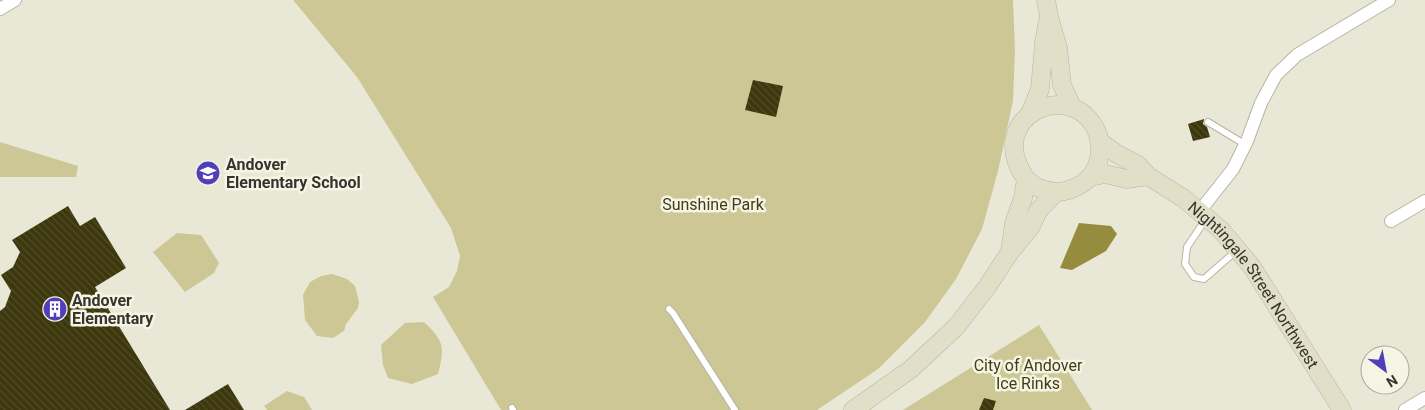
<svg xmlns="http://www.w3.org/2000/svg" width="1425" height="410" font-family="Roboto,sans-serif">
	<defs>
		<pattern id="building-back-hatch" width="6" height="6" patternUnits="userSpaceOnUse" patternTransform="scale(1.25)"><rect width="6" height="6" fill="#3c370c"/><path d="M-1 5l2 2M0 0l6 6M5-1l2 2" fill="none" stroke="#504c27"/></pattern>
	</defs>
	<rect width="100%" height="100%" fill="#e9e8d7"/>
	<g fill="#ccc794">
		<polygon points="293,0 1013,0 1015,51 1013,101 998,171 982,229 956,279 925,322 878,369 817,410 501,410 433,297 449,287 457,271 460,256 451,228 357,77"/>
		<polygon points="0,142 78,166 76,177 0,177"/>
		<polygon points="177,233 201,235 219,263 214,273 185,292 153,252"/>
		<polygon points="332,274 347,279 355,286 359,302 358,308 346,324 344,331 333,338 317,336 305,320 303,295 310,282 321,276"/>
		<path d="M 424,322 C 444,341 445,347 438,374 L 412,384 L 388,378 L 383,365 L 381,345 L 405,323 Z"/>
		<polygon points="1039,325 1092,410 903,410"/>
		<polygon points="287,391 304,397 312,410 267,410 264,406"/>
	</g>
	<polygon fill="#958c3d" points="1079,223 1111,226 1117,234 1106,251 1072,270 1060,268"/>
	<g fill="url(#building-back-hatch)">
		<polygon points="753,80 783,86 776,117 745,110"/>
		<polygon points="1204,119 1203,124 1207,127 1210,137 1193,141 1188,124"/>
		<polygon points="68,206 80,226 95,217 126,268 95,287 170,410 0,410 0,311 5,307 11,291 1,275 13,267 20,252 12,240"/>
		<polygon points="228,384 244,410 185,410"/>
		<polygon points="984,398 996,401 993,410 979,410"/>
	</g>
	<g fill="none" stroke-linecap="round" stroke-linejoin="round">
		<defs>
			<g id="lane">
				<polyline points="1208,122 1246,145"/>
				<polyline points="1206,219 1187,247 1185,264 1194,277 1204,279 1236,251"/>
				<polyline points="669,309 673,313 735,410"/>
				<polyline points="512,408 513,410"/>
			</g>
			<g id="street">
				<polyline points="0,9 15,0"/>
				<polyline points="1199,212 1233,169 1247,141 1261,103 1276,75 1297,55 1389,0"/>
				<polyline points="1391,221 1425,201"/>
				<polyline points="1405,410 1425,398"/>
			</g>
			<g id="secondary">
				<polyline points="1046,0 1049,17 1058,48 1062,85 1072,107"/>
				<polyline points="1030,114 1040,89 1044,43 1048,20"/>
				<path id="s1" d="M 1099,141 L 1117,154 L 1138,165 L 1148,176 L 1183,198 L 1221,230 L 1252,267 L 1342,410"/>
				<polyline points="1090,177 1105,174 1127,179 1148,176"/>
				<path d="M 1010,252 L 1014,223 L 1023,198 L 1026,179 C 982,117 1072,75 1097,132 C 1101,142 1101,155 1097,166 C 1087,187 1061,198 1039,188 C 1034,186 1030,182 1026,179"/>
				<polyline points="853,410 911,369 956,327 987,287 1010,252 1030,228 1038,211 1056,192"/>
			</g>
		</defs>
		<use href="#lane" stroke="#b7b5a5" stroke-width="8"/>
		<use href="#street" stroke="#b7b5a5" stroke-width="14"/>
		<use href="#secondary" stroke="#b7b5a5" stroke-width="19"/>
		<use href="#lane" stroke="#fff" stroke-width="6"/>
		<use href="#street" stroke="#fff" stroke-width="12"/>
		<use href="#secondary" stroke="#e1dfc7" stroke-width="18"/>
	</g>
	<defs>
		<symbol id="school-disc" viewBox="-11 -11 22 22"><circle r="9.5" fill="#503fb6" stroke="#f6f5e4"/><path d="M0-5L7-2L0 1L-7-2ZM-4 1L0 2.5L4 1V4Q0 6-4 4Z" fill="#fff"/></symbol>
		<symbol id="building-disc" viewBox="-11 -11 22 22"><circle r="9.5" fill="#503fb6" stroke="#f6f5e4"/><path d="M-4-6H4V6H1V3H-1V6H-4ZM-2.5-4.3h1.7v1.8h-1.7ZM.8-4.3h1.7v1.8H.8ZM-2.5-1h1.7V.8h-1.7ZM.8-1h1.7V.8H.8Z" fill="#fff"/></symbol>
	</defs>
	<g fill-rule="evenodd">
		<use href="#school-disc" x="194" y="159" width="28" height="28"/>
		<use href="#building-disc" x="41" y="295" width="28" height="28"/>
	</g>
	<g text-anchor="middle" stroke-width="5" stroke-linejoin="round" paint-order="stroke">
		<g font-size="16" font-weight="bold" fill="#35342e" stroke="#f6f5e4" text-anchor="start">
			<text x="226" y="170">Andover<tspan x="226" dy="18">Elementary School</tspan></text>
			<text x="72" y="306">Andover<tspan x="72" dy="18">Elementary</tspan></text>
		</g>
		<g font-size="16" fill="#3f3c19" stroke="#f6f5e4">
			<text x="713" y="210">Sunshine Park</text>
			<text x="1028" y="371">City of Andover<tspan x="1028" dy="18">Ice Rinks</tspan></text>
		</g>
		<g font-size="16" fill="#35342e" stroke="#f6f5e4">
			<text dy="6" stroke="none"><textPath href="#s1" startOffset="215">Nightingale Street Northwest</textPath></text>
		</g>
	</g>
	<g transform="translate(1385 370) rotate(148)"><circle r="24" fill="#f6f5e4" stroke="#a9a89b"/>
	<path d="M0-4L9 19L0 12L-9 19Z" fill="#503fb6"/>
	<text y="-8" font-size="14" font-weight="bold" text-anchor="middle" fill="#35342e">N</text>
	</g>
</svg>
